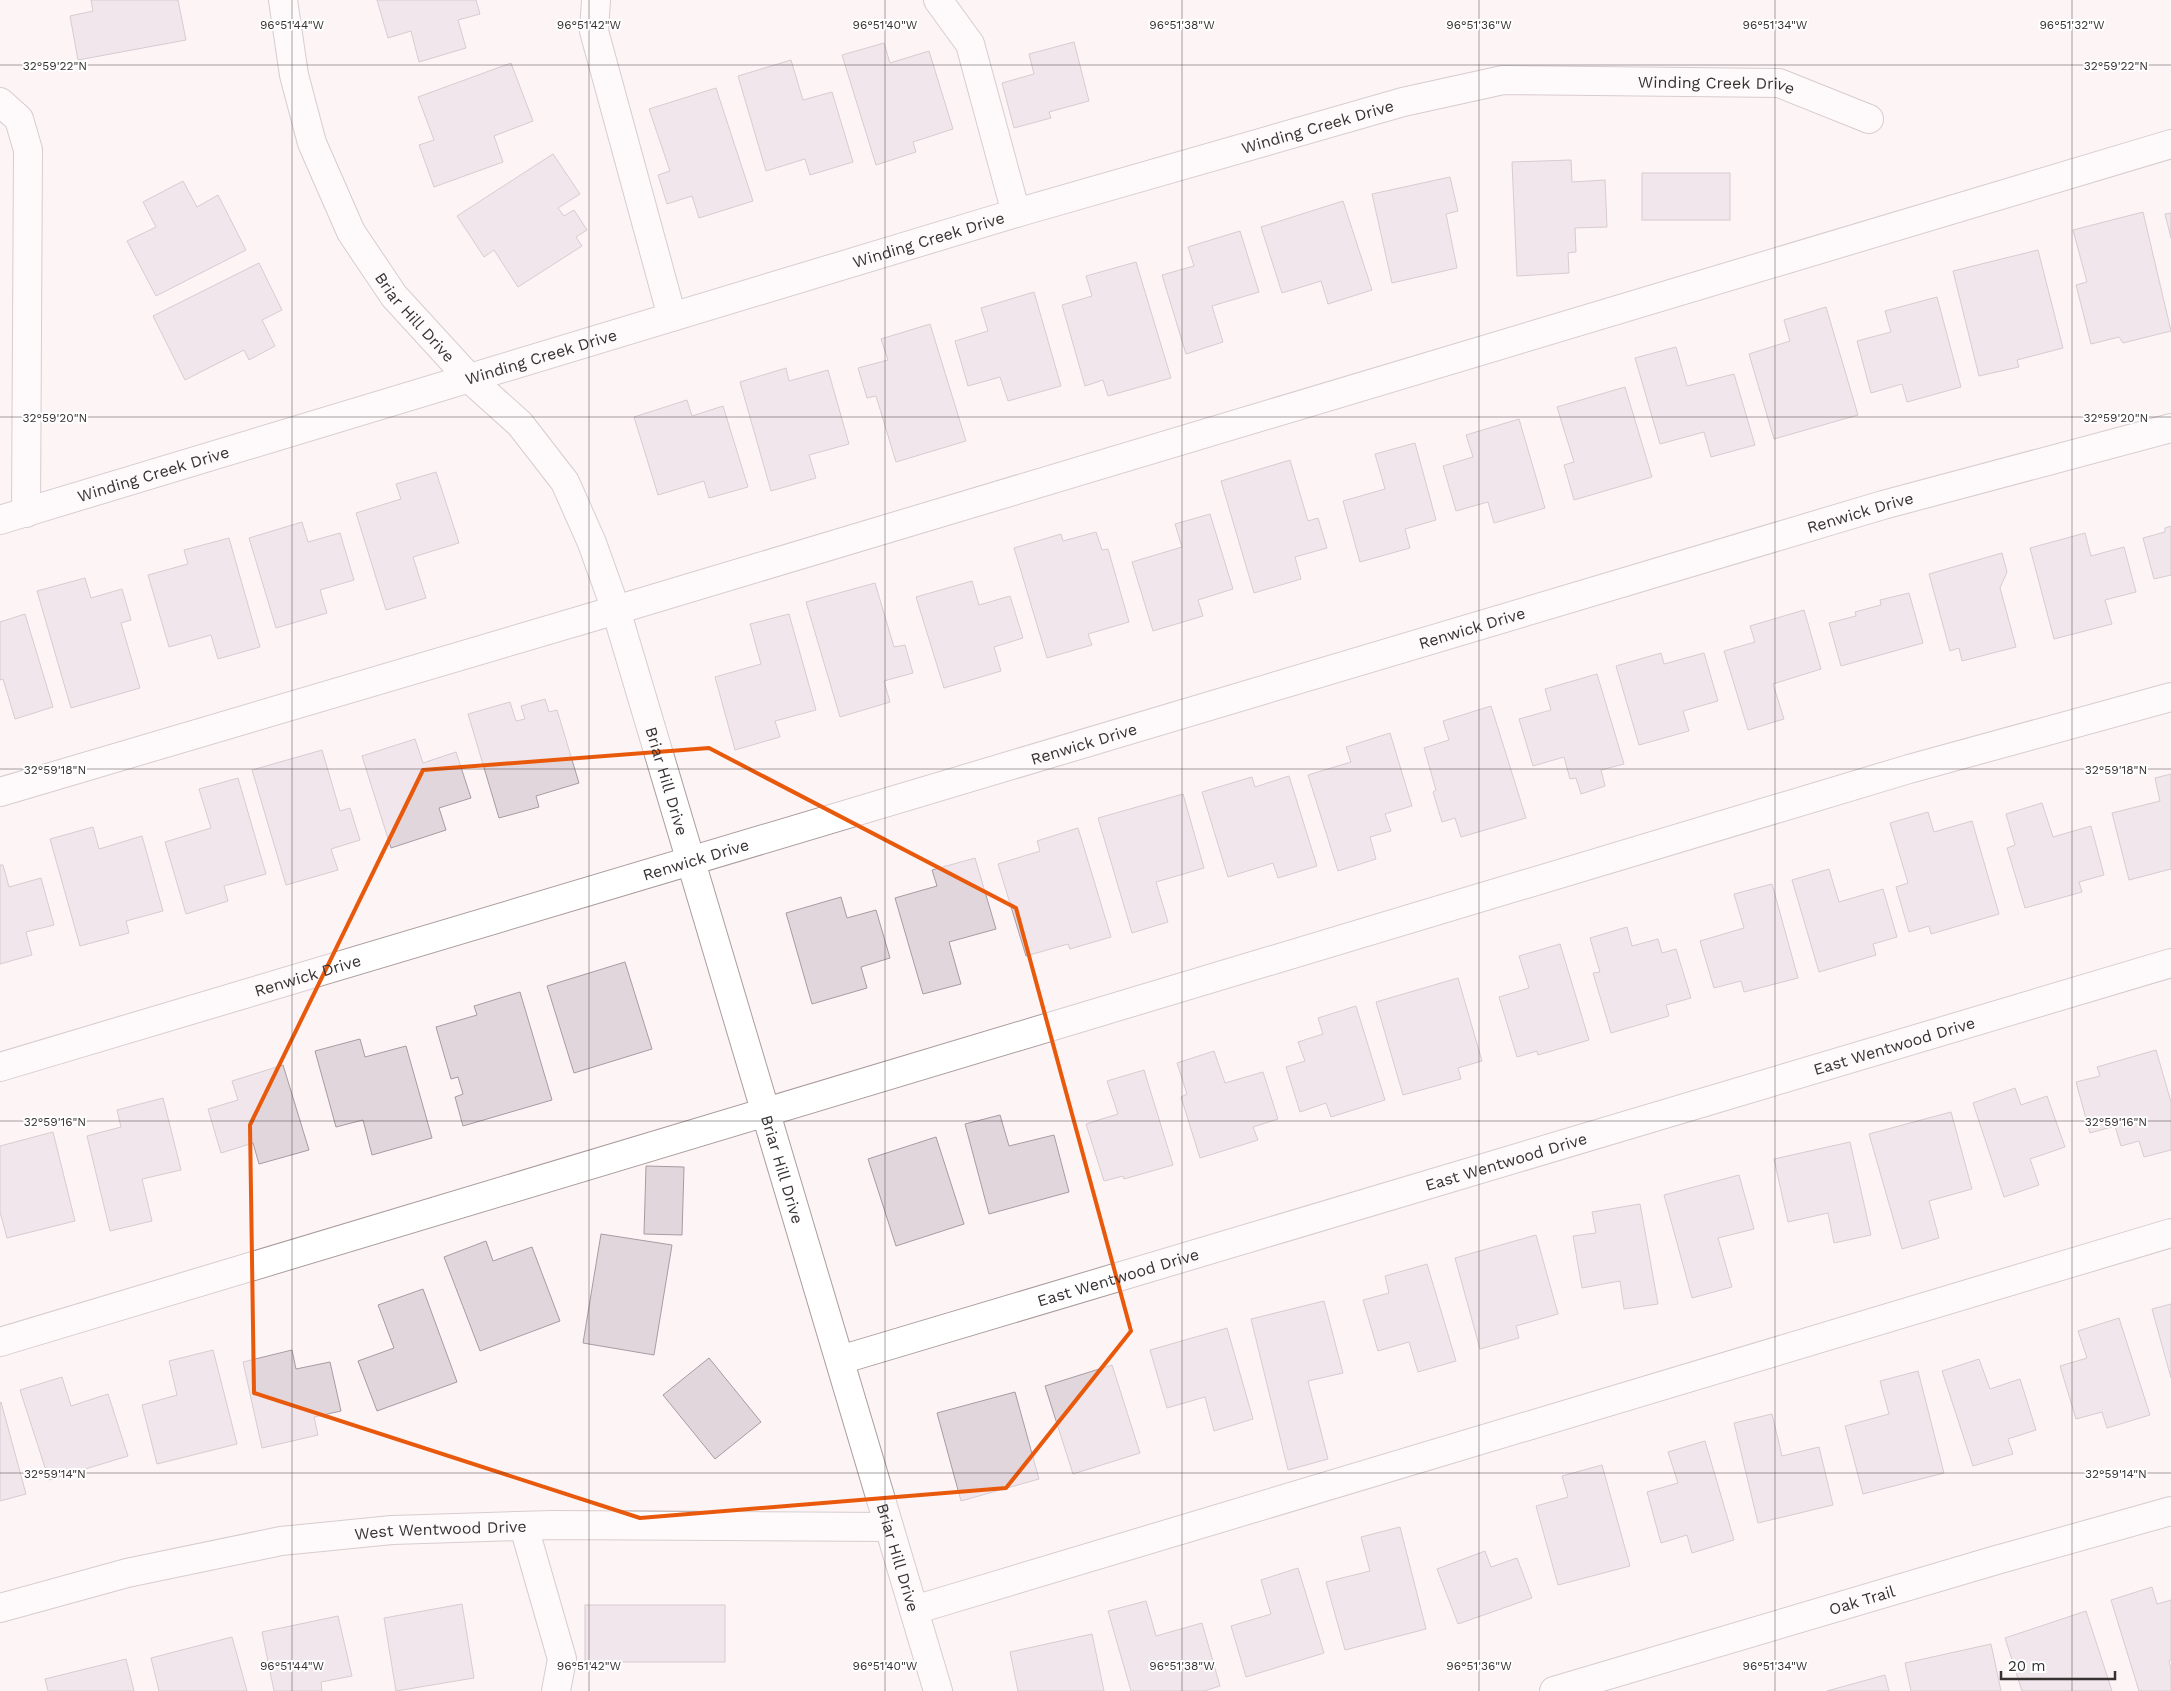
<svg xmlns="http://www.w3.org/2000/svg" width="2171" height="1691" font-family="'Work Sans',sans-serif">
	<rect width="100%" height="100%" fill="#fdf4f5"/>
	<g fill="#e2d6dd" stroke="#a89ca4">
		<polygon points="91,0 178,0 186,40 78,60 70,16 93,11"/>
		<polygon points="377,0 476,0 480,14 458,20 466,48 419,62 411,31 388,38"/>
		<polygon points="1074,42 1089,101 1049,112 1051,118 1014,128 1002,83 1034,74 1029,54"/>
		<polygon points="884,43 890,63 929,51 953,129 913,142 916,152 876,165 842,55"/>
		<polygon points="791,60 803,100 832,92 853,162 810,175 805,159 766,171 738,76"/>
		<polygon points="511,63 533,121 494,136 503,162 434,187 419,145 434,140 418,97"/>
		<polygon points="716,88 753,201 699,218 692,196 667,204 658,175 670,171 649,109"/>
		<polygon points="553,154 580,194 558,208 564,216 574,210 587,230 576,237 582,246 518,287 494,250 484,257 457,216"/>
		<polygon points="1571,160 1572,182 1605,180 1607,227 1575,228 1576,252 1568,253 1569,273 1517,276 1512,162"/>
		<rect x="1642" y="173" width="88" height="47"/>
		<polygon points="1450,177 1458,211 1446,214 1457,268 1392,283 1372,194"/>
		<polygon points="183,181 197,207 218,195 246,250 156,296 127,241 156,227 143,202"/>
		<polygon points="1343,201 1372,290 1328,304 1321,281 1282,293 1261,227"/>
		<polygon points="2143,212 2171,331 2123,343 2119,337 2091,344 2076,285 2087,282 2073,230"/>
		<polygon points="2171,213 2171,238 2165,214"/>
		<polygon points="1240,231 1259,292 1212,306 1223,342 1186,354 1162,275 1194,266 1188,247"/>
		<polygon points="2038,250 2063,348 2017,360 2019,367 1979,376 1953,271"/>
		<polygon points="1136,262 1171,378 1108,396 1103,380 1085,386 1062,305 1092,296 1086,276"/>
		<polygon points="259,263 282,310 262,320 275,346 249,360 244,350 185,380 153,316"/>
		<polygon points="1034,292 1061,386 1008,401 1000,377 968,386 955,341 988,331 981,308"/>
		<polygon points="1937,297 1961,387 1907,402 1902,384 1871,393 1857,341 1891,332 1885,311"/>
		<polygon points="1826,307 1858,415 1774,439 1749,354 1790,341 1784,320"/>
		<polygon points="930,324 966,441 896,462 876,396 867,398 858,368 888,360 881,339"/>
		<polygon points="1676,347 1687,386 1734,374 1755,445 1711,457 1704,432 1660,444 1635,358"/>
		<polygon points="786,368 789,381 828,370 849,444 809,455 816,478 771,491 740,382"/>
		<polygon points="1625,387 1652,477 1574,500 1564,465 1574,462 1557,407"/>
		<polygon points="687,400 692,416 723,406 748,487 709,498 704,481 658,495 634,417"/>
		<polygon points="1519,419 1545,508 1494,523 1488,502 1456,511 1443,466 1473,457 1466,435"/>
		<polygon points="1415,443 1436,520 1405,529 1410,548 1360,562 1343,501 1385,489 1375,454"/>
		<polygon points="1290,460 1308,521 1318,518 1327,548 1295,557 1301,579 1254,593 1221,481"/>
		<polygon points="436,472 459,543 413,557 426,598 386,610 356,513 401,499 396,484"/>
		<polygon points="1210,514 1233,589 1198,600 1203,616 1153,631 1132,562 1182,547 1175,524"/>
		<polygon points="302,522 308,542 340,533 354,580 320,590 327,613 276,628 249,538"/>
		<polygon points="2171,526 2171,575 2154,579 2143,538 2165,532 2165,528"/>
		<polygon points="1096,532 1102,550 1108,549 1129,622 1088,634 1092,645 1047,658 1014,548 1061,534 1063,541"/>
		<polygon points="2085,533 2091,556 2124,547 2136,592 2105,600 2112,624 2054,639 2030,548"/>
		<polygon points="229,538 260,647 218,659 211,635 169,647 148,575 188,564 184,550"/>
		<polygon points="2002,553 2007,572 2000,588 2016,647 1962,661 1959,648 1950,651 1929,574"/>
		<polygon points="85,578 91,598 122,589 131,620 121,623 140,688 71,708 37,591"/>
		<polygon points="972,581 979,605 1010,596 1023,638 994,647 1001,671 944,688 916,597"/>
		<polygon points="875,583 894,647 905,645 913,673 884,681 890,702 840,717 806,602"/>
		<polygon points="1909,593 1923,643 1841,666 1829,623 1856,616 1855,612 1881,605 1880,600"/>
		<polygon points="1804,610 1821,669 1773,684 1784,719 1748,730 1724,651 1755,642 1750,626"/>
		<polygon points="25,614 53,707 15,719 3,679 0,680 0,622"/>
		<polygon points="789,614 816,710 775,721 780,737 735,750 715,677 761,664 750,624"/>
		<polygon points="1661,653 1664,664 1704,653 1718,701 1683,711 1689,731 1639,745 1616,666"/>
		<polygon points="1597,674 1624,764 1601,770 1605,786 1581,794 1576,778 1570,779 1564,757 1533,766 1519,719 1551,710 1545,689"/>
		<polygon points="545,699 549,712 557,710 579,783 536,796 539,807 499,818 468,714 510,702 516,721 525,719 521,706"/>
		<polygon points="1491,706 1526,818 1461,837 1455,818 1442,822 1433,792 1436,790 1424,748 1449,740 1443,721"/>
		<polygon points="1390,733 1412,806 1385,814 1391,831 1370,837 1376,859 1338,871 1308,775 1351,762 1346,747"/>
		<polygon points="415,739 423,763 456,752 471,798 439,808 446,830 391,848 362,756"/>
		<polygon points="322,750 340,811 350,808 360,840 331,849 338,870 286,885 252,770"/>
		<polygon points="2171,774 2171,869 2129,880 2112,813 2160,801 2155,778"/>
		<polygon points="1289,776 1317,866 1278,878 1273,863 1228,877 1202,792 1252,777 1255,787"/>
		<polygon points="238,778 266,874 224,886 228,901 186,914 165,842 211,828 199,789"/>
		<polygon points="1183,794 1204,868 1156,882 1168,922 1132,933 1098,818"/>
		<polygon points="2042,803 2053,837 2091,826 2104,875 2079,882 2082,892 2025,908 2007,848 2015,845 2006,814"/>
		<polygon points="1928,812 1934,832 1972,821 1999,914 1931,934 1929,926 1909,932 1896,887 1908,883 1890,823"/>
		<polygon points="93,827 99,849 142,836 163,911 126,921 129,933 80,946 50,839"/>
		<polygon points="1078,828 1111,937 1070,949 1068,944 1026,956 998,864 1040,851 1037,841"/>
		<polygon points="975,858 996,929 949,942 961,984 923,994 895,898 937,886 932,870"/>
		<polygon points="0,865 3,865 9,887 41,878 54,925 26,932 32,955 0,964"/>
		<polygon points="1829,869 1839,902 1883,889 1897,937 1873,944 1876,955 1819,972 1792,880"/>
		<polygon points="1772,884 1798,978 1744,992 1741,981 1714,988 1700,941 1744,928 1734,894"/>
		<polygon points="841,897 847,918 876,910 890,958 861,967 867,988 812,1004 786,913"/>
		<polygon points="1627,927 1632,946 1658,939 1662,953 1676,949 1691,998 1666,1005 1669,1016 1611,1033 1593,973 1600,972 1590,938"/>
		<polygon points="1560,944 1589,1040 1538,1055 1537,1051 1517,1057 1499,997 1529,988 1519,956"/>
		<polygon points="625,962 652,1049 574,1073 547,986"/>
		<polygon points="1458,978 1482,1061 1458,1068 1461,1079 1403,1095 1376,1002"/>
		<polygon points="520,992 552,1100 463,1126 455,1097 463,1094 458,1077 451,1079 436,1027 477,1015 474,1006"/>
		<polygon points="1356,1006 1385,1100 1331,1117 1326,1103 1300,1112 1286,1067 1305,1061 1298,1042 1323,1034 1318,1018"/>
		<polygon points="360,1039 365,1057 406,1046 432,1138 372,1155 363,1120 336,1127 315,1051"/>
		<polygon points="2156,1050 2171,1102 2171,1150 2144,1157 2139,1141 2121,1146 2115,1126 2090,1133 2076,1082 2100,1076 2097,1067"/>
		<polygon points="1214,1051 1225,1083 1263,1072 1278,1119 1253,1127 1258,1140 1200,1158 1181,1097 1187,1094 1177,1063"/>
		<polygon points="283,1065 309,1150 259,1164 253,1143 221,1153 208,1109 238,1100 232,1081"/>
		<polygon points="1144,1070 1173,1165 1124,1179 1123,1176 1104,1181 1086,1124 1118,1114 1107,1081"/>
		<polygon points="2015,1088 2021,1105 2047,1096 2065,1147 2030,1159 2039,1185 2004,1197 1973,1103"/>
		<polygon points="163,1098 181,1170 142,1179 152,1221 110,1231 87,1136 121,1127 117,1110"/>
		<polygon points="1951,1112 1972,1189 1929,1201 1939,1238 1902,1249 1869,1134"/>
		<polygon points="1000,1115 1009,1146 1054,1135 1069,1192 989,1214 965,1124"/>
		<polygon points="53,1132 75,1221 7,1238 0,1212 0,1146"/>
		<polygon points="936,1137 964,1224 896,1246 868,1159"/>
		<polygon points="1850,1142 1871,1235 1834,1243 1828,1213 1788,1222 1774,1159"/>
		<polygon points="646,1166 684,1167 682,1235 644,1234"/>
		<polygon points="1739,1175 1754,1229 1718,1238 1732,1287 1692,1298 1664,1195"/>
		<polygon points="1640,1204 1658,1304 1624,1309 1620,1281 1582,1288 1573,1236 1596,1233 1592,1212"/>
		<polygon points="601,1234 672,1245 654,1355 583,1343"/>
		<polygon points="1536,1235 1558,1314 1516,1326 1519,1338 1480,1349 1455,1258"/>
		<polygon points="486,1241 493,1261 532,1247 560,1321 480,1351 444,1257"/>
		<polygon points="1427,1264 1456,1361 1418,1372 1409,1342 1378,1351 1363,1300 1389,1293 1385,1276"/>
		<polygon points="423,1289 457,1382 377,1411 358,1361 394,1348 378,1305"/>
		<polygon points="1324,1301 1343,1373 1308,1381 1328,1459 1288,1470 1251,1319"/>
		<polygon points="2171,1304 2171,1378 2152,1309"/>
		<polygon points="2119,1318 2150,1415 2107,1428 2102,1412 2076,1419 2060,1366 2087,1358 2078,1331"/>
		<polygon points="1227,1328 1253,1419 1214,1431 1205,1397 1167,1408 1150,1350"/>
		<polygon points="213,1350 237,1444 157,1464 142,1405 177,1395 169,1361"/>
		<polygon points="292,1350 296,1369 330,1362 341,1411 314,1417 318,1435 262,1448 243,1362"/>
		<polygon points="709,1358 761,1422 715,1459 663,1395"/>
		<polygon points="1979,1359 1990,1389 2020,1379 2036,1430 2008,1439 2013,1454 1973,1466 1942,1371"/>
		<polygon points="1112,1365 1140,1453 1073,1474 1045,1386"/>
		<polygon points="1918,1371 1944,1473 1863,1494 1845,1426 1889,1414 1880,1381"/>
		<polygon points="62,1377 71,1406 108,1394 128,1456 49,1480 20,1390"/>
		<polygon points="1015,1392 1039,1479 961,1501 937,1413"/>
		<polygon points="1,1402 26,1494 0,1501 0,1403"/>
		<polygon points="1772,1414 1782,1456 1819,1447 1833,1505 1758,1523 1734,1423"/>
		<polygon points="1705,1441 1734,1540 1692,1553 1687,1535 1661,1543 1647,1492 1678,1483 1668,1452"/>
		<polygon points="1602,1465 1630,1566 1558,1585 1536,1506 1568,1497 1562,1476"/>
		<polygon points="1400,1527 1426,1629 1345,1650 1326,1582 1370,1571 1361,1537"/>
		<polygon points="1485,1551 1491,1567 1517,1558 1532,1598 1458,1624 1437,1569"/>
		<polygon points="1298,1568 1324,1653 1246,1677 1231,1626 1271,1614 1261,1580"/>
		<polygon points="2152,1587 2157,1604 2171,1600 2171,1660 2169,1661 2171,1669 2171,1691 2139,1691 2111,1600"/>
		<polygon points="1146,1601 1156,1636 1202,1623 1220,1686 1204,1691 1131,1691 1108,1611"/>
		<polygon points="462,1604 474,1678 396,1691 384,1618"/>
		<rect x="585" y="1605" width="140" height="57"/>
		<polygon points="2086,1611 2112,1691 2022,1691 2005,1638"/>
		<polygon points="338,1616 352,1676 321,1682 322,1691 274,1691 262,1632"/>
		<polygon points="1092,1634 1104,1691 1018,1691 1010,1652"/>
		<polygon points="232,1637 247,1691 159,1691 151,1658"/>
		<polygon points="1991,1644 2001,1691 1911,1691 1905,1663"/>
		<polygon points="126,1659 134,1691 48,1691 45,1679"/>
		<polygon points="1885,1675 1889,1691 1827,1691"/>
	</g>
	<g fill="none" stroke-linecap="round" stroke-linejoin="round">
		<defs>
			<g id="minor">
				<path id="s1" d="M 283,0 L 294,75 L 312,143 L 351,232 L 394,296 L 470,379 L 520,424 L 565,482 L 592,543 L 616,610 L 938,1691"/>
				<polyline points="596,0 594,31 672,317"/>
				<polyline points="938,0 970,44 1016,213"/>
				<polyline points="0,102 19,119 28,150 26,513"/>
				<path id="s2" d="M 0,520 L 1016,213 L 1403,102 L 1503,80 L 1779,83 L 1869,119"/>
				<polyline points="0,792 616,610 2171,144"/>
				<path id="s3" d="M 0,1067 L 1883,505 L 2171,428"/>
				<polyline points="0,1342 1909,769 2171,697"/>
				<path id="s4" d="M 840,1360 L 2171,963"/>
				<polyline points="524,1527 562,1659 556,1691"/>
				<path id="s5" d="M 0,1608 L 127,1573 L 281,1541 L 392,1530 L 552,1525 L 889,1527"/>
				<polyline points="914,1610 2171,1233"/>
				<path id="s6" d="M 1554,1691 L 1993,1561 L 2171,1511"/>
			</g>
		</defs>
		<use href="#minor" stroke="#ab9d9e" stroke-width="30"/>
		<use href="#minor" stroke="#fff" stroke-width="28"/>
	</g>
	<path d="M0 0H2171V1691H0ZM 709,748 L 1016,908 L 1131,1331 L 1006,1488 L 640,1518 L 254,1393 L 250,1125 L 423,770 Z" fill="#fdf4f5" fill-opacity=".55" fill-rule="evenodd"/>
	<path fill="none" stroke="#e8590c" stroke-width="4" stroke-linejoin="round" d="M 709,748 L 1016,908 L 1131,1331 L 1006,1488 L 640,1518 L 254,1393 L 250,1125 L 423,770 Z"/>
	<path fill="none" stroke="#373132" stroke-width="1" stroke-opacity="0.45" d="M 292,0 L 292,1691M 589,0 L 589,1691M 885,0 L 885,1691M 1182,0 L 1182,1691M 1479,0 L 1479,1691M 1775,0 L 1775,1691M 2072,0 L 2072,1691M 0,65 L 2171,65M 0,417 L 2171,417M 0,769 L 2171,769M 0,1121 L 2171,1121M 0,1473 L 2171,1473"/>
	<g text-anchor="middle" stroke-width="4" stroke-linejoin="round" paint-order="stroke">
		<g font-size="16" fill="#373132" stroke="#fff">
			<text dy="6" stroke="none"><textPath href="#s2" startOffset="1780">Winding Creek Drive</textPath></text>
			<text dy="6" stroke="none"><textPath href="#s2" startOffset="1375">Winding Creek Drive</textPath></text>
			<text dy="6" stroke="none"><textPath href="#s2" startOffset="970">Winding Creek Drive</textPath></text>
			<text dy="6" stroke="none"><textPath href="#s1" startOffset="350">Briar Hill Drive</textPath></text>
			<text dy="6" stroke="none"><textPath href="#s2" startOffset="565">Winding Creek Drive</textPath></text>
			<text dy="6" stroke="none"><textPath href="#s2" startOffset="160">Winding Creek Drive</textPath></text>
			<text dy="6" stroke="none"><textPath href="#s3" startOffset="1941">Renwick Drive</textPath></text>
			<text dy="6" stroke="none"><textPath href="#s3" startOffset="1536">Renwick Drive</textPath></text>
			<text dy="6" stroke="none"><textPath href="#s3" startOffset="1131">Renwick Drive</textPath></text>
			<text dy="6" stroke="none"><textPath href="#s1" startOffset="890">Briar Hill Drive</textPath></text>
			<text dy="6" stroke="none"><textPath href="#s3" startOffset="726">Renwick Drive</textPath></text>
			<text dy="6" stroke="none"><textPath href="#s3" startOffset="321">Renwick Drive</textPath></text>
			<text dy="6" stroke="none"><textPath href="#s4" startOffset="1100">East Wentwood Drive</textPath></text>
			<text dy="6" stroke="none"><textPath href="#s4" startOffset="695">East Wentwood Drive</textPath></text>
			<text dy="6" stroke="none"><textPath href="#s1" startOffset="1295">Briar Hill Drive</textPath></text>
			<text dy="6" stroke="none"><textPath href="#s4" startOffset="290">East Wentwood Drive</textPath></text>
			<text dy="6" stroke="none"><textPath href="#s5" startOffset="449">West Wentwood Drive</textPath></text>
			<text dy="6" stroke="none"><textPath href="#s1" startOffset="1700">Briar Hill Drive</textPath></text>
			<text dy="6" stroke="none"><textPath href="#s6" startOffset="321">Oak Trail</textPath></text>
		</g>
	</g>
	<g font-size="12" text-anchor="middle" fill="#373132" stroke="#fff" stroke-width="4" stroke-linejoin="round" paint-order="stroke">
		<text x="292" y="29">96°51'44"W</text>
		<text x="589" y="29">96°51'42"W</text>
		<text x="885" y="29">96°51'40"W</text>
		<text x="1182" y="29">96°51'38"W</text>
		<text x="1479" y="29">96°51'36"W</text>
		<text x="1775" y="29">96°51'34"W</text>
		<text x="2072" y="29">96°51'32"W</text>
		<text x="55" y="70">32°59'22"N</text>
		<text x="2116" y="70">32°59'22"N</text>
		<text x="55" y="422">32°59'20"N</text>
		<text x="2116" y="422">32°59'20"N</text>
		<text x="55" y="774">32°59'18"N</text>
		<text x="2116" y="774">32°59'18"N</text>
		<text x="55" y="1126">32°59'16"N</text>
		<text x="2116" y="1126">32°59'16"N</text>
		<text x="55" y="1478">32°59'14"N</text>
		<text x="2116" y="1478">32°59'14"N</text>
		<text x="292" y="1670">96°51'44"W</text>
		<text x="589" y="1670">96°51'42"W</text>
		<text x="885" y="1670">96°51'40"W</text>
		<text x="1182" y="1670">96°51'38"W</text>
		<text x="1479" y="1670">96°51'36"W</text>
		<text x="1775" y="1670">96°51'34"W</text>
	</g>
	<path d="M2001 1671v8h114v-8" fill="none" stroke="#373132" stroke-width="2.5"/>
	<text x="2008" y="1671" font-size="15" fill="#373132" stroke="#ffffff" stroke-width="4" paint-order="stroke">20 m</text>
</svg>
